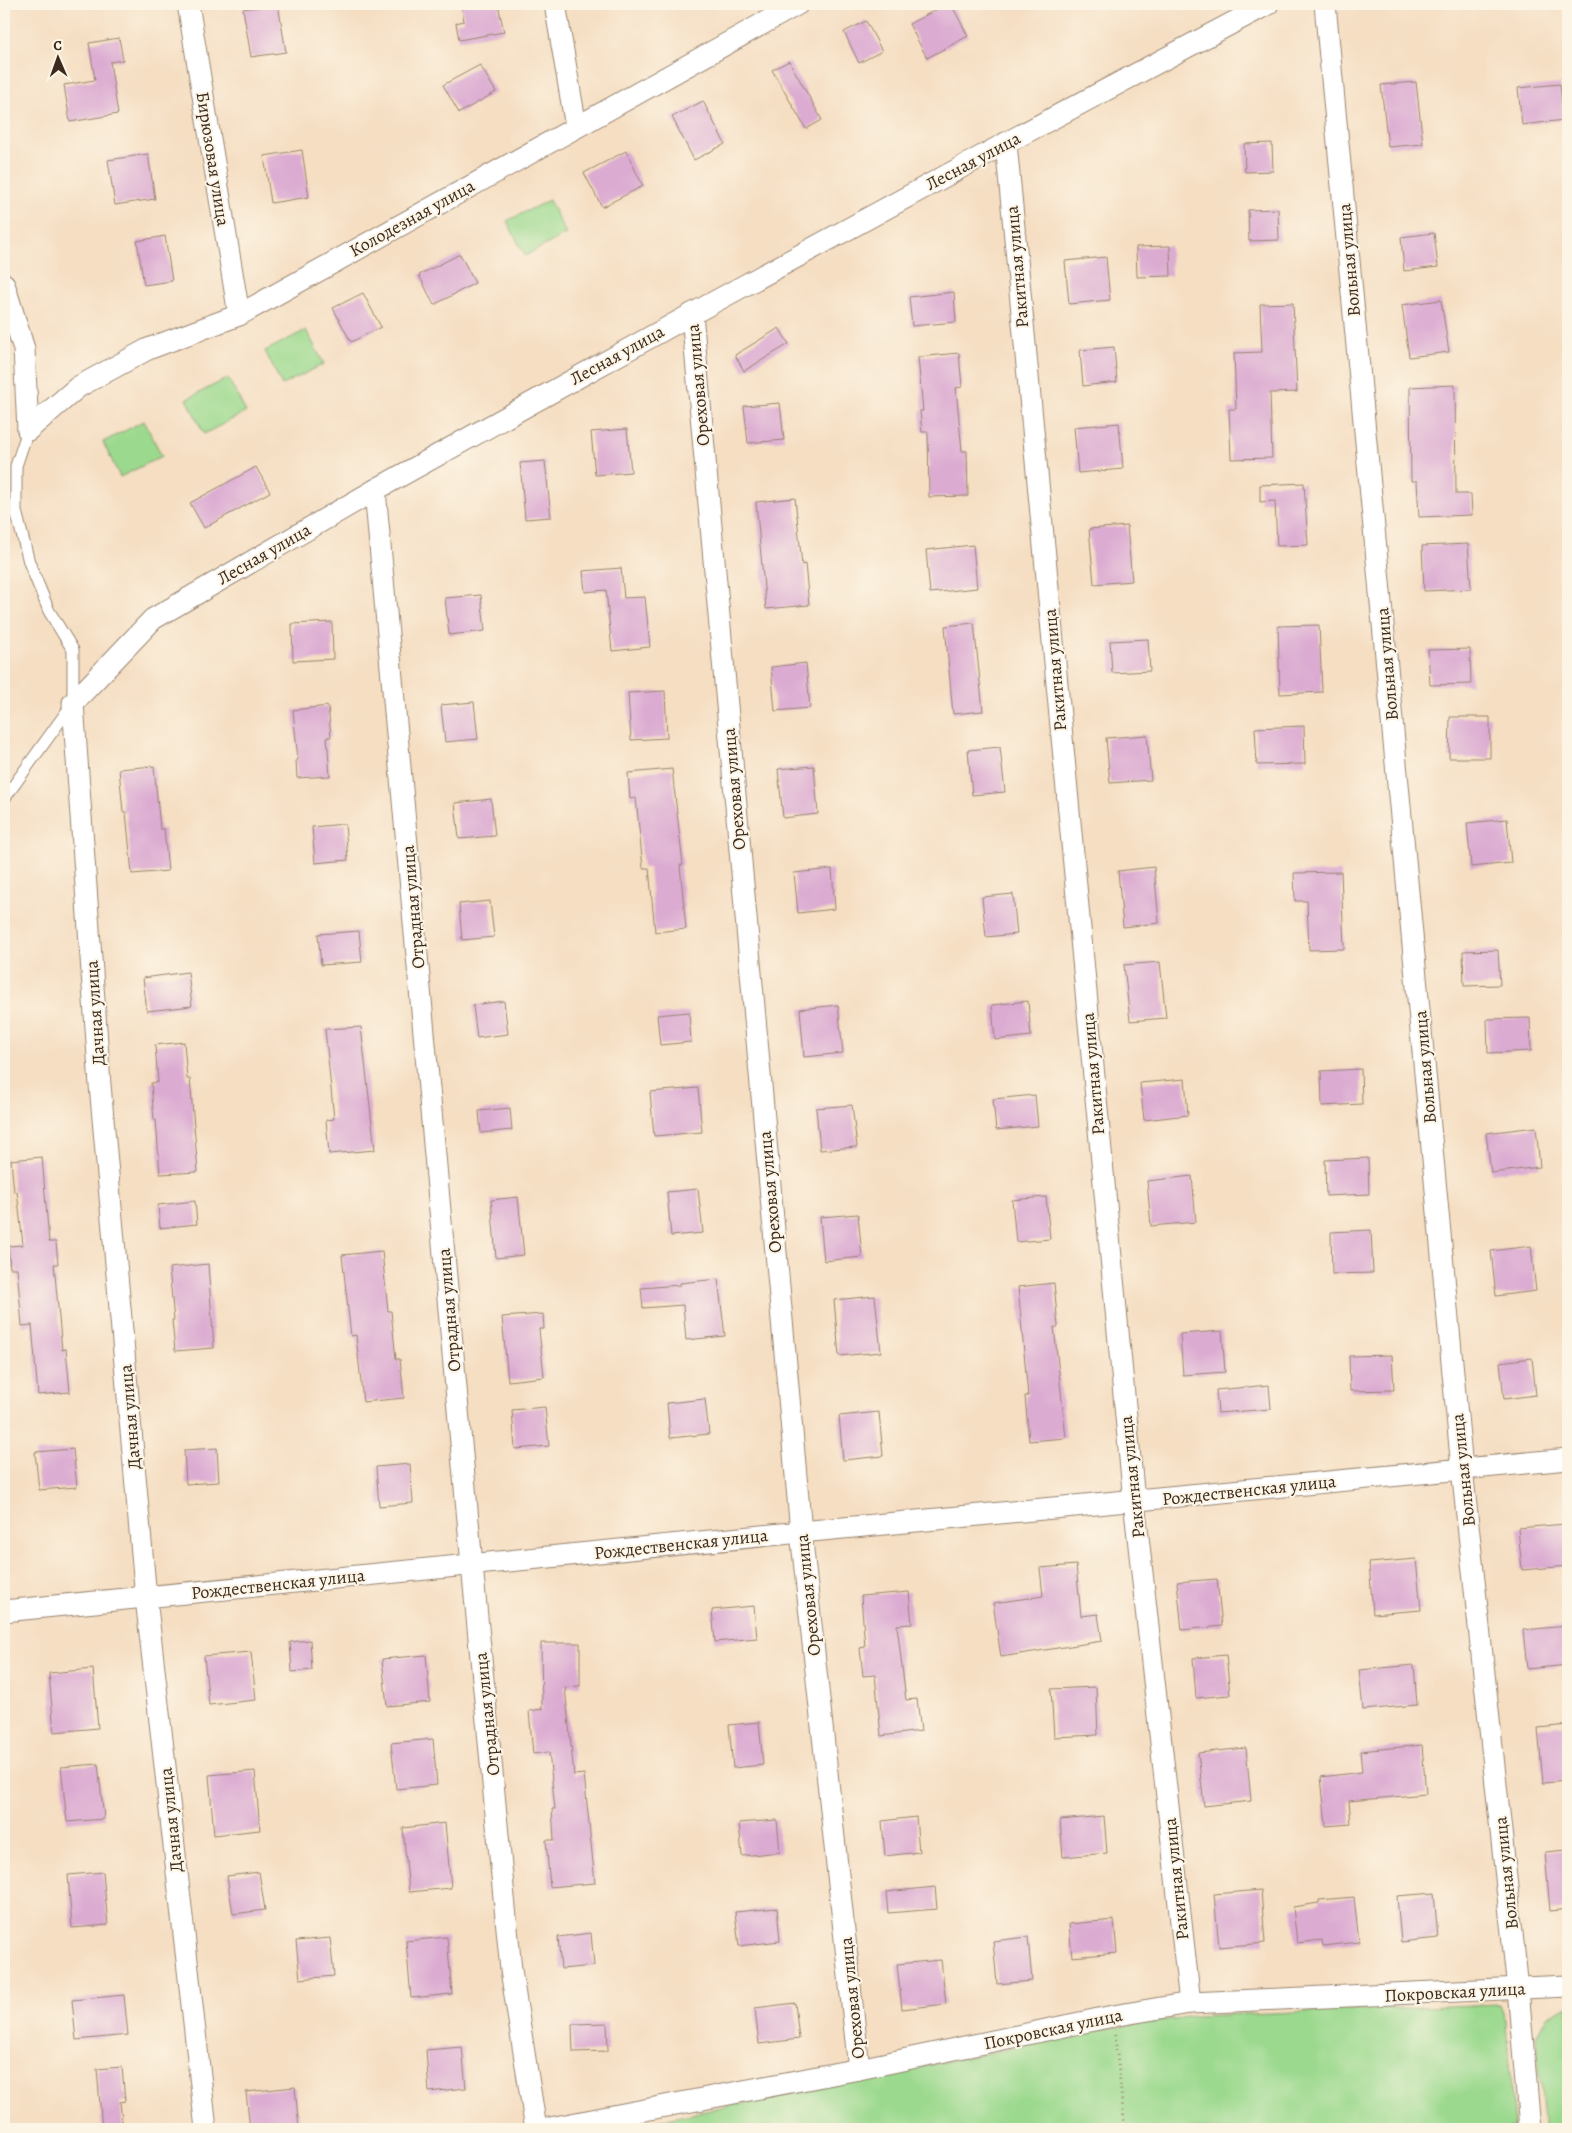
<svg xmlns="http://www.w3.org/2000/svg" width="1572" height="2133" font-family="Alegreya,serif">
	<rect width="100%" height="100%" fill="#fcf5e5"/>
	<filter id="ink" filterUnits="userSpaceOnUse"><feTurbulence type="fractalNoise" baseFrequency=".02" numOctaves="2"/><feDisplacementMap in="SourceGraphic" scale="10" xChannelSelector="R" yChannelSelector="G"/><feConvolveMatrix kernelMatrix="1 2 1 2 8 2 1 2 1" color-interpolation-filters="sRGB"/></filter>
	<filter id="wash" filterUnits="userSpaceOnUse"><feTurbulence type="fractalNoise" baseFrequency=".0096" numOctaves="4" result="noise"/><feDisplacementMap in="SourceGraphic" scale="20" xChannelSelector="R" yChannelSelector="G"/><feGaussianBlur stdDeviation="1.12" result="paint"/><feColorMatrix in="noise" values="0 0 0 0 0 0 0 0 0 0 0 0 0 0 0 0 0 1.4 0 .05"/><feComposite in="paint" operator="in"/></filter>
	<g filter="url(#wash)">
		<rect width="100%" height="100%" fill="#f5dec2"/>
		<g fill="#9bd98e" stroke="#6b8256">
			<polygon points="549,200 566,234 525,256 507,221"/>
			<polygon points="306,330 324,364 282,385 265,351"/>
			<polygon points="228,378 246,412 204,434 187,399"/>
			<polygon points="144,421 162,456 120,477 103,442"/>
			<polygon points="1499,2004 1506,2023 1514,2129 618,2129 1104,2029 1194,2016"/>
			<polygon points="1568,2006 1568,2129 1545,2129 1536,2037 1547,2016"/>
		</g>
		<g id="blocks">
			<g fill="#dbabd2">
				<polygon points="278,4 286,52 251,57 243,9"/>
				<polygon points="461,4 498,4 504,32 459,40 456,23 464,21"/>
				<polygon points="947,4 951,4 968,36 927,58 909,24"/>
				<polygon points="866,21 882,51 859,63 844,32"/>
				<polygon points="119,38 123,60 110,62 118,114 70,122 64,85 95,80 89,43"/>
				<polygon points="789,61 822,120 806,129 772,70"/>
				<polygon points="480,65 496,92 459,113 443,85"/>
				<polygon points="1416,82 1423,144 1388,147 1381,85"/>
				<polygon points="1560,84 1564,120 1522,125 1518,88"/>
				<polygon points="703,101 725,144 694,160 672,117"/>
				<polygon points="1272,143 1273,171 1245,172 1244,144"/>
				<polygon points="302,150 309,197 271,203 264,156"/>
				<polygon points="626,151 643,186 602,207 584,173"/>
				<polygon points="148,154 155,199 115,205 108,160"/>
				<polygon points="1278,209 1279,240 1249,241 1248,210"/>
				<polygon points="1434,233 1438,267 1404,271 1401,237"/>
				<polygon points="165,236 172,281 144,285 137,241"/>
				<polygon points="1170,246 1171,276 1137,277 1136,247"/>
				<polygon points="460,254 475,283 434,305 419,275"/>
				<polygon points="1106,257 1110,300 1069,304 1065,261"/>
				<polygon points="954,292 956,322 912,326 909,297"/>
				<polygon points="363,293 381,327 351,342 333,308"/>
				<polygon points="1441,300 1449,352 1409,357 1402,305"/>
				<polygon points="1293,303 1297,392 1270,393 1272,458 1231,459 1229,409 1236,409 1234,353 1262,352 1260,304"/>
				<polygon points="779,328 789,344 744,371 735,355"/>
				<polygon points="1114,347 1117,382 1083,386 1080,350"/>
				<polygon points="959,353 962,387 956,388 962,451 967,451 968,496 929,497 928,432 922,432 920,411 923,411 918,357"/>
				<polygon points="1455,385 1456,494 1471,494 1472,515 1419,517 1417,481 1411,481 1410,387"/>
				<polygon points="780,403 784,440 748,443 744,406"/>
				<polygon points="1119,423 1123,469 1078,473 1074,427"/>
				<polygon points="627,429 631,472 595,475 591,432"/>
				<polygon points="545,461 551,517 525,519 520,463"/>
				<polygon points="256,467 270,492 204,528 190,503"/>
				<polygon points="1304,483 1308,545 1277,546 1275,501 1260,502 1260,485"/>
				<polygon points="795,498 802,565 805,564 809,605 766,609 756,502"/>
				<polygon points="1127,526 1132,581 1094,584 1089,529"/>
				<polygon points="1468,544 1471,589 1424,591 1422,546"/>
				<polygon points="973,545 977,588 930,593 926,550"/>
				<polygon points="621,568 624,598 645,597 650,647 612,651 606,590 585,592 583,571"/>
				<polygon points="481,595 485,631 449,635 445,598"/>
				<polygon points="332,622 333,659 293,661 292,624"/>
				<polygon points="974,623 983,711 953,714 945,626"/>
				<polygon points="1319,625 1322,692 1280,694 1278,626"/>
				<polygon points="1148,639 1150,671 1112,673 1110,641"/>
				<polygon points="1470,649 1471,684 1430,685 1428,650"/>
				<polygon points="806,663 810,708 775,711 771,667"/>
				<polygon points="665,691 667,738 631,740 628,693"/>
				<polygon points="474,702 478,739 445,742 441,705"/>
				<polygon points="328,706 331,737 327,737 330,776 297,778 296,760 298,760 293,710"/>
				<polygon points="1450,717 1490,717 1490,758 1449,758"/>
				<polygon points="1304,726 1305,764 1257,765 1255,728"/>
				<polygon points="1147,735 1151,780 1110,783 1106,738"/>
				<polygon points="1000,747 1005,792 972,795 968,750"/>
				<polygon points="154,766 160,829 164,829 168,871 132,874 126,812 123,812 119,769"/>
				<polygon points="814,766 818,814 783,818 778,769"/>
				<polygon points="672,769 683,865 680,865 686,929 655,932 649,868 643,868 636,798 630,799 628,773"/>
				<polygon points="491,799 495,836 459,839 455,803"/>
				<polygon points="1507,819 1511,863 1471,867 1467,823"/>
				<polygon points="345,824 348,860 315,863 312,827"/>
				<polygon points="1154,867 1159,923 1123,927 1118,871"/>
				<polygon points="832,869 835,909 798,913 794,873"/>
				<polygon points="1341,872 1344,949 1309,950 1307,901 1295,901 1294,873"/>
				<polygon points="1013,894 1017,934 986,937 982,897"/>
				<polygon points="490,901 494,937 462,940 459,904"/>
				<polygon points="359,931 362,962 321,965 318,934"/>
				<polygon points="1498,950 1500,985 1464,986 1463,951"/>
				<polygon points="1160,962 1166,1018 1130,1021 1124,965"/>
				<polygon points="188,972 192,1006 147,1011 143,978"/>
				<polygon points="504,1001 508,1034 477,1038 473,1005"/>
				<polygon points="1028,1001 1031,1036 995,1040 992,1005"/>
				<polygon points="838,1005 843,1053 804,1057 800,1009"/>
				<polygon points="689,1012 691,1042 660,1045 657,1015"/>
				<polygon points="1530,1018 1531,1051 1488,1053 1487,1019"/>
				<polygon points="361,1027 375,1150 329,1154 326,1120 334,1119 325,1029"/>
				<polygon points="184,1042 187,1079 190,1079 198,1172 160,1174 156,1120 154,1120 151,1083 158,1082 155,1045"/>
				<polygon points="1361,1069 1362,1104 1322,1106 1321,1071"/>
				<polygon points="1185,1079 1188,1115 1144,1120 1140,1083"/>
				<polygon points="698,1088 702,1132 654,1136 650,1092"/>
				<polygon points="1035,1095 1038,1126 996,1130 993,1099"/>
				<polygon points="852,1105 857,1147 820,1150 816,1108"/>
				<polygon points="510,1108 512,1130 481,1133 479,1111"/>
				<polygon points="1536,1127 1540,1167 1491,1173 1486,1133"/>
				<polygon points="42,1157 49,1242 56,1242 58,1264 54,1264 62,1350 66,1349 70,1392 38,1395 32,1325 22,1326 17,1268 10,1268 8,1246 23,1245 17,1191 14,1192 11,1160"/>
				<polygon points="1368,1158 1369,1194 1326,1196 1325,1160"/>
				<polygon points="1192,1176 1196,1222 1151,1226 1147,1181"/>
				<polygon points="698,1189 703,1233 671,1236 667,1192"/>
				<polygon points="518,1197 524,1255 496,1258 491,1200"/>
				<polygon points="1046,1197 1050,1239 1016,1242 1012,1200"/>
				<polygon points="195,1201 197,1224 160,1228 158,1205"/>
				<polygon points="858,1214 862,1257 824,1261 820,1217"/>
				<polygon points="1371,1230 1373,1273 1332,1274 1331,1232"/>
				<polygon points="1531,1246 1536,1291 1496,1296 1491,1251"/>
				<polygon points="382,1251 388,1311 391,1311 396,1359 400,1359 404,1398 363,1402 356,1335 351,1336 342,1255"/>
				<polygon points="208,1264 214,1348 175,1351 172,1320 174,1320 169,1268"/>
				<polygon points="718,1279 725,1336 686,1340 683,1305 643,1308 641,1288 680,1285 680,1283"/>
				<polygon points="1054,1283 1058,1327 1054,1327 1066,1438 1029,1441 1025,1396 1028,1396 1018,1287"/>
				<polygon points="875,1296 881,1352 839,1356 834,1300"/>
				<polygon points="543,1314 544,1329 539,1329 544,1377 508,1381 502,1317"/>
				<polygon points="1222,1331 1225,1372 1183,1375 1180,1334"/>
				<polygon points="1392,1355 1394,1390 1350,1391 1349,1356"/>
				<polygon points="1532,1358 1536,1395 1504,1399 1500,1362"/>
				<polygon points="1269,1385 1271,1409 1218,1413 1216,1390"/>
				<polygon points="705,1399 709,1434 670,1438 667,1403"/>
				<polygon points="545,1407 549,1446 515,1449 512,1410"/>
				<polygon points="879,1412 883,1456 843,1460 839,1416"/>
				<polygon points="217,1448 219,1482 186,1484 184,1450"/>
				<polygon points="73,1449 77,1487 39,1490 35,1452"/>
				<polygon points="410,1464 413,1503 379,1506 376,1467"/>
				<polygon points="1566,1524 1568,1566 1522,1570 1518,1528"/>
				<polygon points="1416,1559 1421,1610 1373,1614 1369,1563"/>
				<polygon points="1076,1565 1081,1616 1098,1614 1102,1641 1001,1657 993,1603 1043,1596 1040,1568"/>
				<polygon points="1217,1579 1222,1626 1182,1630 1177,1582"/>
				<polygon points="909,1592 912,1624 897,1625 906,1700 917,1699 921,1731 881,1736 875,1675 863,1676 860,1648 865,1647 861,1596"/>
				<polygon points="754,1606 757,1638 715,1642 712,1610"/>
				<polygon points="1568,1626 1568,1665 1527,1669 1523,1630"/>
				<polygon points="310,1640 312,1670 292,1672 290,1642"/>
				<polygon points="541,1643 580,1643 580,1686 565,1687 574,1775 584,1774 595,1883 550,1887 546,1840 554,1840 552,1809 555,1809 549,1752 533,1754 529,1711 542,1709"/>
				<polygon points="251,1652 256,1700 209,1705 204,1656"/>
				<polygon points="426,1655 430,1702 387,1706 382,1659"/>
				<polygon points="1226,1655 1230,1695 1196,1698 1193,1658"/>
				<polygon points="1414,1665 1417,1705 1363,1710 1359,1670"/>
				<polygon points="93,1669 98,1728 54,1732 49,1673"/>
				<polygon points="1096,1687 1098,1735 1054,1737 1051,1689"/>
				<polygon points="759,1722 763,1765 733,1768 729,1725"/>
				<polygon points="1568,1725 1568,1781 1543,1783 1538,1728"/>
				<polygon points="433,1739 437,1785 396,1789 391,1743"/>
				<polygon points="1422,1745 1426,1794 1349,1801 1351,1824 1326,1826 1321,1777 1362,1772 1360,1751"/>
				<polygon points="1246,1748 1251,1801 1204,1806 1198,1753"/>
				<polygon points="98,1764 104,1819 67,1822 61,1767"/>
				<polygon points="255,1771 260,1830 214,1835 209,1775"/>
				<polygon points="1104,1816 1107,1853 1063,1857 1060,1820"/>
				<polygon points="916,1817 919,1852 885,1856 882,1821"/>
				<polygon points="777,1820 780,1852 742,1856 739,1823"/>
				<polygon points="445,1823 451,1888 409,1892 403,1828"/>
				<polygon points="1568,1850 1568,1909 1550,1911 1545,1852"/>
				<polygon points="103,1872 108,1925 72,1928 68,1875"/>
				<polygon points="259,1872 265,1910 233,1914 227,1876"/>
				<polygon points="935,1887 937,1909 888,1913 886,1892"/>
				<polygon points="1261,1890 1265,1943 1219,1947 1214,1894"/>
				<polygon points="1434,1893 1438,1938 1401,1942 1397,1896"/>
				<polygon points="1354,1897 1359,1942 1323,1946 1322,1940 1297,1943 1293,1907 1319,1903 1319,1900"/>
				<polygon points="777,1908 780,1941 739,1946 735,1912"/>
				<polygon points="1114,1920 1117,1953 1072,1957 1069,1924"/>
				<polygon points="591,1933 594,1966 561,1969 558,1937"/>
				<polygon points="447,1937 452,1994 411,1998 406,1941"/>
				<polygon points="1028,1937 1032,1981 997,1984 993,1941"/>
				<polygon points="330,1938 334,1976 300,1979 296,1941"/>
				<polygon points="941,1960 946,2004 902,2009 897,1964"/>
				<polygon points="124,1995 128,2035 76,2040 72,2000"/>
				<polygon points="795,2003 799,2039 759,2044 755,2008"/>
				<polygon points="607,2023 608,2051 573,2052 572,2024"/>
				<polygon points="462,2047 466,2088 429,2092 426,2050"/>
				<polygon points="122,2067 125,2101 120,2102 123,2129 102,2129 97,2069"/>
				<polygon points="295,2087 299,2129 250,2129 246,2092"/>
			</g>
		</g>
	</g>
	<g filter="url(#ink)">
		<use href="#blocks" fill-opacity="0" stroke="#988470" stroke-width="1"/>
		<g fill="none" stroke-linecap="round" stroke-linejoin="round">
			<defs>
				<polyline id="lane" points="4,799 73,703 73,650 49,611 29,562 16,511 16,466 28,430"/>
				<g id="street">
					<polyline points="188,4 239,315"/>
					<polyline points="555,4 576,127"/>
					<polyline points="1325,4 1462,1469 1518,1989 1530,2129"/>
					<polyline points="1006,143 1134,1501 1190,2003"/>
					<polyline points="4,284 24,349 28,430"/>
					<polyline points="692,314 801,1532 859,2069"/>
					<polyline points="28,430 78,387 148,349 239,315 798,4"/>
					<polyline points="375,490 472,1565 511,1970 536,2129"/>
					<polyline points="4,1611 801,1532 1568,1459"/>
					<polyline points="206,2129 146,1598 100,1085 73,703 153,619 375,490 692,314 1006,143 1268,4"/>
					<polyline points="545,2129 859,2069 1113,2016 1190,2003 1568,1986"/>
				</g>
			</defs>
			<use href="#lane" stroke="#988470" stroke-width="13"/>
			<use href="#street" stroke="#988470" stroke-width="23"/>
			<polyline stroke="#988470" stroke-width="3" stroke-dasharray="1 4" stroke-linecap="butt" points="1115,2035 1125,2129"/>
			<use href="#lane" stroke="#fff" stroke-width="11"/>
			<use href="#street" stroke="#fff" stroke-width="21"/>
		</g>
	</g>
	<g text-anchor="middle" stroke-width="4" stroke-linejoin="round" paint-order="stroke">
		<g font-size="18" fill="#3b2a1e" stroke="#fcf5e5">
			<text transform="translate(213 159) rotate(81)" y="6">Бирюзовая улица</text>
			<text transform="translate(973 161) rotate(-28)" y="6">Лесная улица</text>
			<text transform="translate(412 218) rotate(-29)" y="6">Колодезная улица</text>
			<text transform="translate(1349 260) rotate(-95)" y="6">Вольная улица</text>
			<text transform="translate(1017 267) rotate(-95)" y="6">Ракитная улица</text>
			<text transform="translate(617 355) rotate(-29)" y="6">Лесная улица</text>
			<text transform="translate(698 385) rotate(-95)" y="6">Ореховая улица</text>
			<text transform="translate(264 554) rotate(-30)" y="6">Лесная улица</text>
			<text transform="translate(1387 664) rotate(-95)" y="6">Вольная улица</text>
			<text transform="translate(1055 670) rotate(-95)" y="6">Ракитная улица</text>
			<text transform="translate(734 789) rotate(-95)" y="6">Ореховая улица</text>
			<text transform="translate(413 907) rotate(-95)" y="6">Отрадная улица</text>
			<text transform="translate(95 1013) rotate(-94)" y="6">Дачная улица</text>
			<text transform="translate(1425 1067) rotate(-95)" y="6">Вольная улица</text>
			<text transform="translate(1093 1074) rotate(-95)" y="6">Ракитная улица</text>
			<text transform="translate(770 1192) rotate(-95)" y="6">Ореховая улица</text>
			<text transform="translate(449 1310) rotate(-95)" y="6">Отрадная улица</text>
			<text transform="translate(130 1417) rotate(-95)" y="6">Дачная улица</text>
			<text transform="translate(1463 1470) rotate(-96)" y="6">Вольная улица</text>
			<text transform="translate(1132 1477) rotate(-96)" y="6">Ракитная улица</text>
			<text transform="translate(1249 1490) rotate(-6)" y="6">Рождественская улица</text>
			<text transform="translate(681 1544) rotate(-6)" y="6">Рождественская улица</text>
			<text transform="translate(278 1584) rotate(-6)" y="6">Рождественская улица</text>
			<text transform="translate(808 1595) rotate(-96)" y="6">Ореховая улица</text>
			<text transform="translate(487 1714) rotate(-96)" y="6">Отрадная улица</text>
			<text transform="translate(171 1820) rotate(-96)" y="6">Дачная улица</text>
			<text transform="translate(1506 1873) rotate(-96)" y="6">Вольная улица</text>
			<text transform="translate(1176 1879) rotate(-96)" y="6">Ракитная улица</text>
			<text transform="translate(1455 1992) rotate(-3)" y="6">Покровская улица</text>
			<text transform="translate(852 1998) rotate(-96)" y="6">Ореховая улица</text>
			<text transform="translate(1053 2029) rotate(-12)" y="6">Покровская улица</text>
		</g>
	</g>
	<rect width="1572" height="2133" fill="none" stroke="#fcf5e5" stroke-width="20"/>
	<g transform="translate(58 58) rotate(358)" stroke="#fcf5e5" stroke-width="4" paint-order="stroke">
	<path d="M0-4L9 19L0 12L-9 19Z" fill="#3b2a1e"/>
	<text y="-8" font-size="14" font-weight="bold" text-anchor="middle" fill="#3b2a1e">С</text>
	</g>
</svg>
